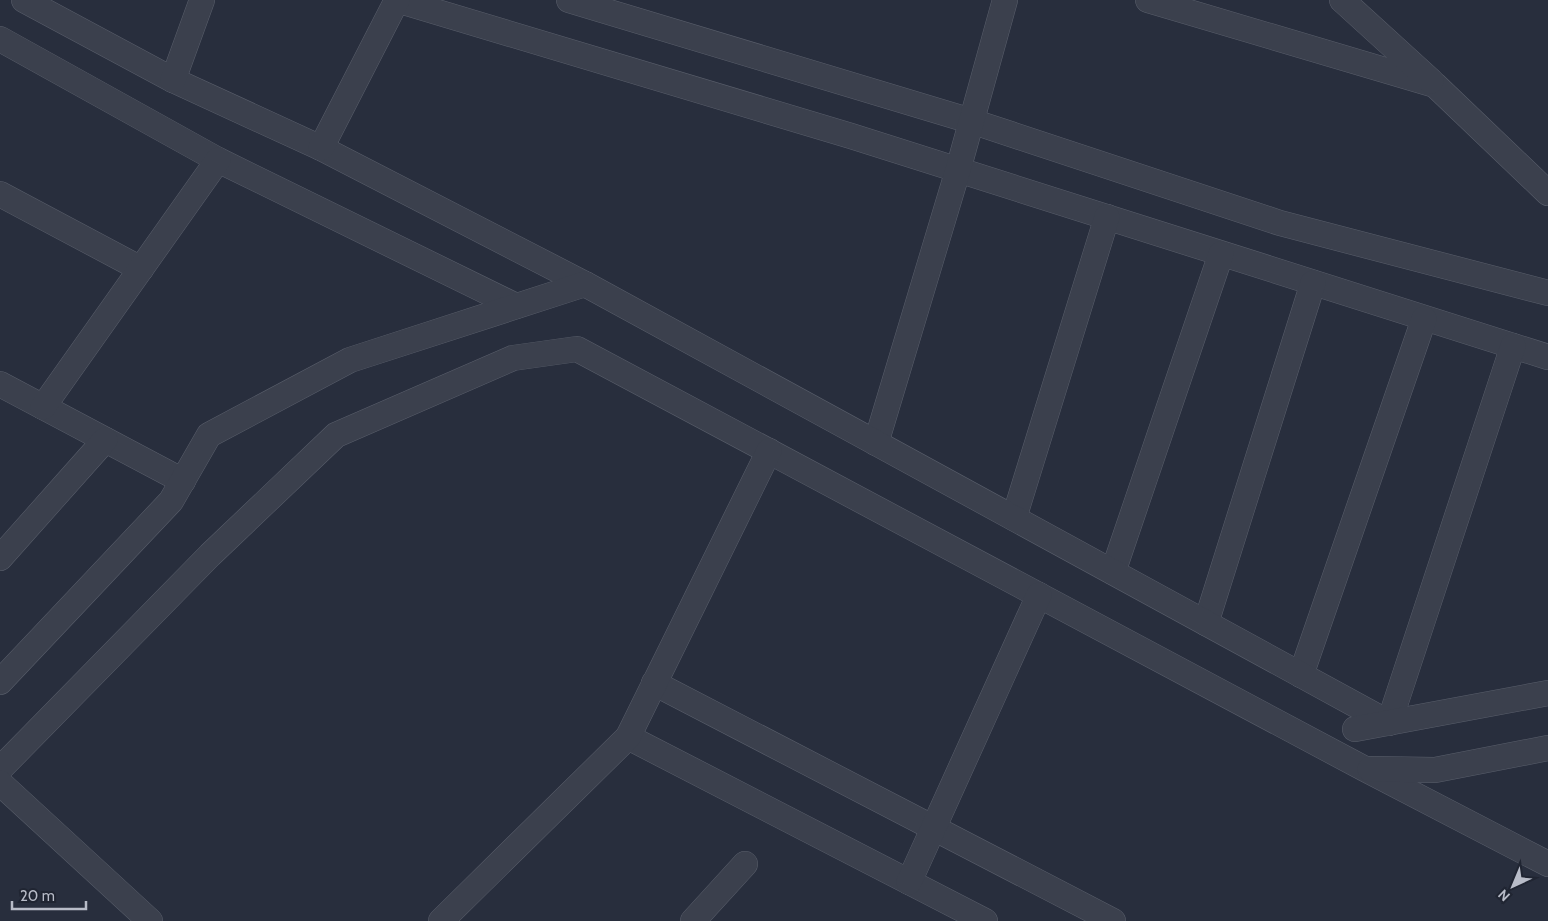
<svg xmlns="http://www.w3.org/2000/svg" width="1548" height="921" font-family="Cabin,sans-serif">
	<rect width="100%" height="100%" fill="#282e3d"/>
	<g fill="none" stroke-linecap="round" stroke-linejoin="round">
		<defs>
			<g id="street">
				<polyline points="24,0 173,80 321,148 585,284"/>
				<polyline points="397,0 851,136 1548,357"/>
				<polyline points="569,0 971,121 1280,223 1548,293"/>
				<polyline points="1148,0 1435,85 1548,193"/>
				<polyline points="1342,0 1431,81"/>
				<polyline points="0,39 218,160 516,306"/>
				<polyline points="173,80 202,0"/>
				<polyline points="321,148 397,0"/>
				<polyline points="0,194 141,269"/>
				<polyline points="0,384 183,481"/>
				<polyline points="43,407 218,160"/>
				<polyline points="876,443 958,170 1005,0"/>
				<polyline points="1014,518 1107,217"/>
				<polyline points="0,558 105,440"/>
				<polyline points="1113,572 1221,254"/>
				<polyline points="1206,623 1313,283"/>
				<polyline points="1301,675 1424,319"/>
				<polyline points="0,682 171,501 209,435 350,360 585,284 1389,723 1513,346"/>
				<polyline points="654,683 1113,921"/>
				<polyline points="1355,729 1548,693"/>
				<polyline points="628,737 985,921"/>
				<polyline points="0,769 210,555 336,435 513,358 577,349 1365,769 1548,864"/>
				<polyline points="1370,769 1435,770 1548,748"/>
				<polyline points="0,783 150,921"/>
				<polyline points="909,882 1039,595"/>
				<polyline points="441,921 628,737 769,451"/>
				<polyline points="693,921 745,864"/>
			</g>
		</defs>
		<use href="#street" stroke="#595e6b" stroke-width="26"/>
		<use href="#street" stroke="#3b404d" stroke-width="25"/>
	</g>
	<g transform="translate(1513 886) rotate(224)" stroke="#202532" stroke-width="4" paint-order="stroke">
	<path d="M0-4L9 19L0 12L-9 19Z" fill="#b8bcc8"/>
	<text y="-8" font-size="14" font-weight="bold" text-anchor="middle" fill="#b8bcc8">N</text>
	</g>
	<path d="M12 901v8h74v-8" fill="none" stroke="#b8bcc8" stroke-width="2.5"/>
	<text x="20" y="901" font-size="15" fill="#b8bcc8" stroke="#202532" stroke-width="4" paint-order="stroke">20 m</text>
</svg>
